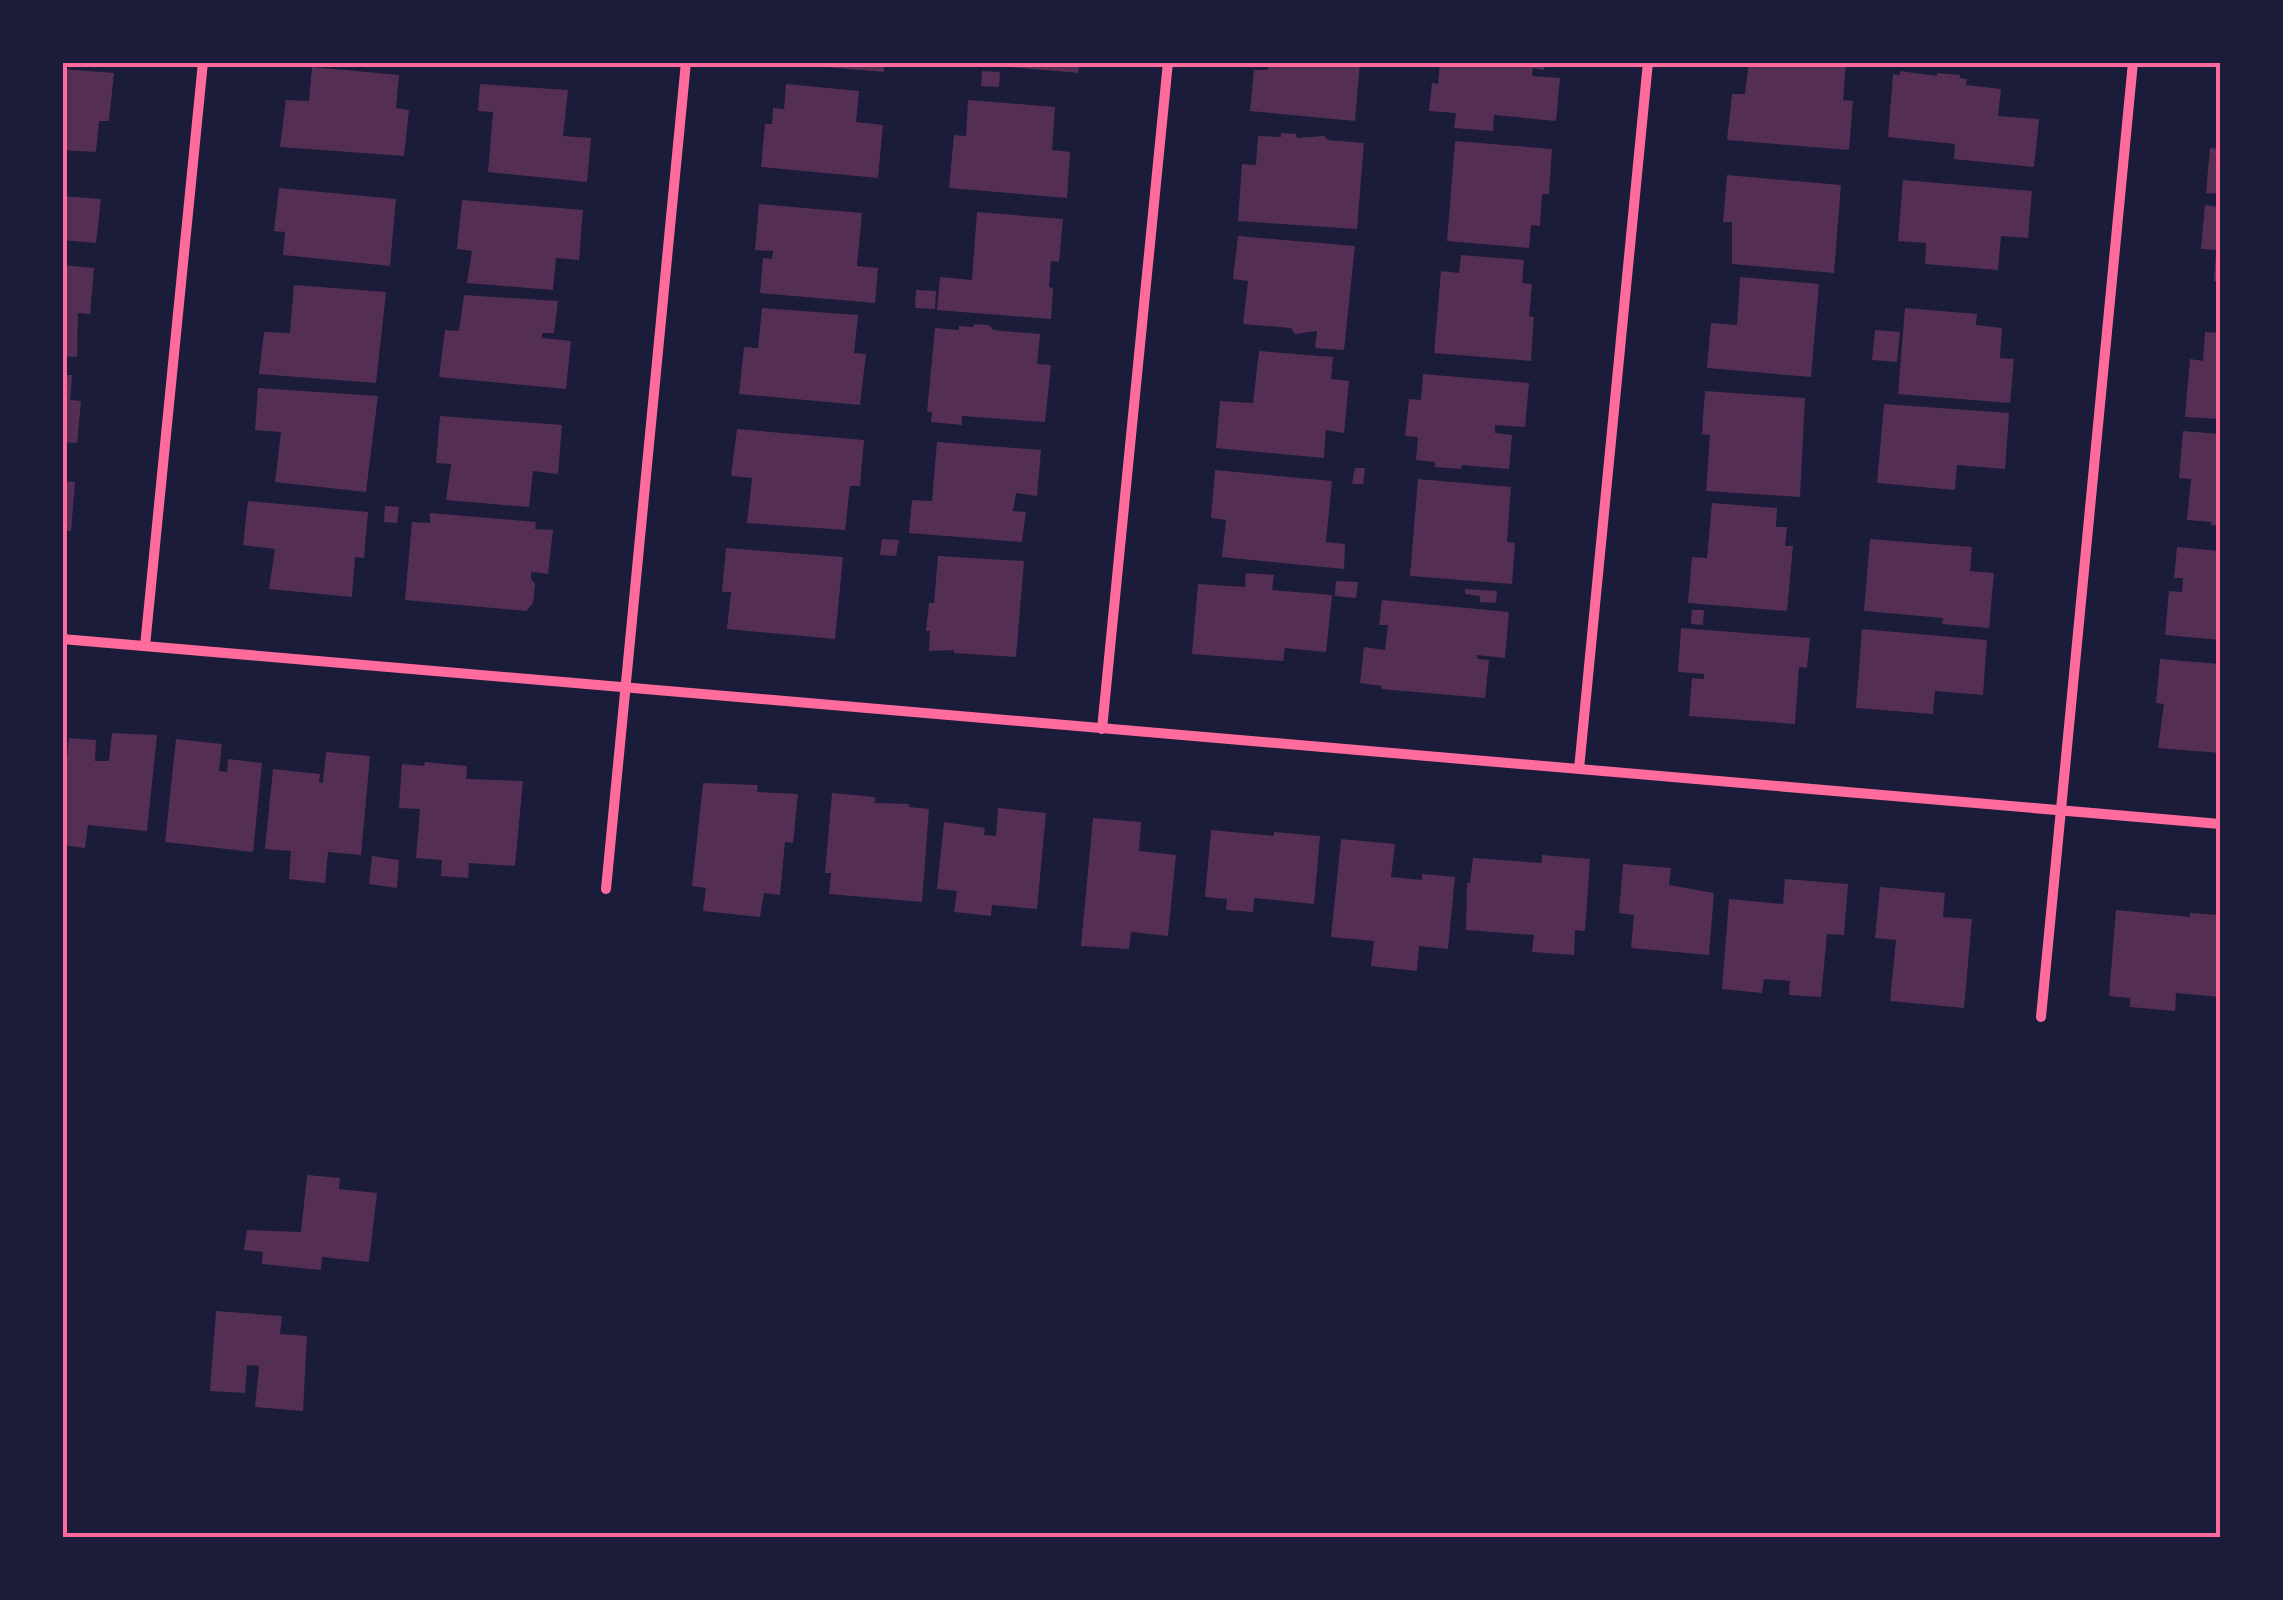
<svg xmlns="http://www.w3.org/2000/svg" width="2283" height="1600" font-family="Georgia,serif">
	<rect width="100%" height="100%" fill="#1b1b3a"/>
	<g fill="#542f53">
		<polygon points="803,62 884,62 884,72 803,65"/>
		<polygon points="988,62 1080,62 1078,73 988,65"/>
		<polygon points="1269,62 1360,62 1355,121 1250,111 1254,70 1268,70"/>
		<polygon points="1440,62 1545,62 1544,70 1533,68 1532,76 1560,78 1556,121 1494,115 1493,131 1454,128 1456,113 1429,111 1432,83 1438,84"/>
		<polygon points="1749,62 1846,62 1843,100 1853,101 1849,150 1727,140 1732,94 1745,94"/>
		<polygon points="312,67 399,75 396,108 409,110 404,156 280,147 286,100 309,101"/>
		<polygon points="62,69 114,73 109,121 99,121 96,152 62,150"/>
		<polygon points="982,71 1000,72 999,87 981,86"/>
		<polygon points="1900,71 1937,76 1937,73 1960,75 1960,78 1967,79 1966,85 2001,89 1998,116 2039,119 2034,167 1954,159 1955,144 1888,137 1893,74 1900,75"/>
		<polygon points="480,84 568,90 563,136 591,138 587,182 488,172 493,112 478,111"/>
		<polygon points="786,84 859,91 856,122 883,125 878,178 761,167 765,124 772,124 773,108 784,109"/>
		<polygon points="968,100 1055,107 1052,150 1070,152 1067,198 949,188 954,135 966,136"/>
		<polygon points="1281,133 1296,134 1297,138 1324,136 1328,140 1364,143 1357,229 1238,221 1242,164 1256,165 1258,136 1281,137"/>
		<polygon points="1455,141 1552,149 1549,194 1542,194 1540,226 1531,225 1529,248 1447,241"/>
		<polygon points="2210,148 2220,149 2220,194 2206,193"/>
		<polygon points="1727,175 1841,185 1834,273 1732,264 1732,222 1723,222"/>
		<polygon points="1903,180 2032,191 2028,238 2001,236 1998,270 1925,264 1926,243 1898,241"/>
		<polygon points="279,188 396,199 390,266 283,255 285,232 274,231"/>
		<polygon points="62,196 101,199 96,243 62,240"/>
		<polygon points="462,200 583,210 579,260 556,258 553,290 467,283 472,251 457,249"/>
		<polygon points="759,204 862,213 857,266 878,268 875,303 760,293 763,258 772,259 773,251 755,250"/>
		<polygon points="2205,205 2220,207 2220,282 2214,281 2216,250 2201,249"/>
		<polygon points="977,212 1063,219 1059,262 1051,261 1049,287 1053,288 1051,319 937,310 940,277 972,280"/>
		<polygon points="1238,236 1355,246 1344,350 1315,348 1317,331 1295,334 1291,328 1243,324 1248,281 1233,279"/>
		<polygon points="1461,255 1524,260 1522,283 1532,284 1529,316 1534,317 1531,361 1434,353 1441,271 1459,273"/>
		<polygon points="62,265 94,268 90,314 78,313 77,357 62,356"/>
		<polygon points="1740,277 1819,284 1811,377 1707,368 1711,323 1737,325"/>
		<polygon points="294,285 386,292 376,383 259,374 264,332 290,333"/>
		<polygon points="916,290 936,291 935,309 915,308"/>
		<polygon points="464,295 558,301 554,333 542,333 542,338 571,341 566,389 439,377 445,330 459,331"/>
		<polygon points="762,308 858,315 854,353 866,354 860,405 739,394 744,347 758,348"/>
		<polygon points="1905,308 1977,314 1976,325 2002,328 2000,358 2014,359 2010,403 1898,394"/>
		<polygon points="975,324 989,325 993,330 1040,334 1037,364 1051,365 1045,422 962,416 962,425 931,422 932,412 927,412 935,328 959,330 959,326 972,327"/>
		<polygon points="1875,330 1900,332 1897,362 1872,360"/>
		<polygon points="2205,332 2220,333 2220,419 2185,417 2190,359 2203,361"/>
		<polygon points="1259,351 1333,357 1331,379 1349,381 1344,433 1326,430 1324,458 1216,448 1220,401 1253,403"/>
		<polygon points="1423,374 1529,383 1525,427 1495,425 1495,433 1512,435 1509,469 1462,465 1461,469 1435,467 1435,462 1416,460 1418,437 1405,436 1409,399 1421,400"/>
		<polygon points="62,375 72,375 70,400 81,401 77,443 62,442"/>
		<polygon points="258,388 378,396 366,492 275,482 281,432 255,430"/>
		<polygon points="1705,391 1805,398 1800,497 1706,491 1710,435 1702,434"/>
		<polygon points="1884,404 2009,413 2005,469 1957,465 1955,490 1877,483"/>
		<polygon points="440,416 562,425 558,474 533,471 529,507 446,500 451,464 436,463"/>
		<polygon points="737,429 864,440 860,486 850,486 845,530 747,523 752,478 731,476"/>
		<polygon points="2183,431 2220,434 2220,526 2211,525 2211,522 2187,520 2191,479 2179,478"/>
		<polygon points="937,442 1041,450 1037,496 1016,493 1013,511 1026,512 1022,542 909,533 912,500 932,501"/>
		<polygon points="1355,468 1365,468 1363,484 1352,484"/>
		<polygon points="1215,470 1332,481 1326,542 1345,544 1344,569 1222,557 1226,520 1211,518"/>
		<polygon points="1418,479 1511,487 1507,542 1515,543 1512,584 1410,576"/>
		<polygon points="62,481 75,482 71,531 62,530"/>
		<polygon points="248,501 368,512 364,558 355,557 352,597 269,589 275,549 243,545"/>
		<polygon points="1712,503 1777,508 1776,527 1787,527 1785,546 1793,546 1787,611 1688,603 1692,557 1707,558"/>
		<polygon points="385,506 399,507 397,523 384,522"/>
		<polygon points="430,513 536,522 535,529 553,530 548,574 531,572 531,579 535,584 533,603 526,611 405,600 412,522 430,523"/>
		<polygon points="882,539 899,540 896,556 880,555"/>
		<polygon points="1870,539 1972,547 1970,571 1994,573 1989,628 1942,624 1943,618 1864,611"/>
		<polygon points="2177,547 2220,551 2220,640 2165,635 2169,591 2182,592 2183,578 2174,578"/>
		<polygon points="726,548 843,557 835,639 727,629 731,592 722,592"/>
		<polygon points="938,556 1024,561 1016,657 954,653 954,650 929,651 930,631 926,631 929,603 934,603"/>
		<polygon points="1246,573 1274,575 1272,590 1332,595 1326,652 1285,648 1283,661 1192,654 1198,584 1245,587"/>
		<polygon points="1336,581 1358,582 1356,598 1335,596"/>
		<polygon points="1465,589 1497,591 1496,603 1480,602 1480,596 1465,594"/>
		<polygon points="1382,600 1509,612 1505,658 1477,655 1477,659 1489,660 1485,698 1381,689 1382,686 1360,683 1364,647 1385,650 1388,625 1379,625"/>
		<polygon points="1692,610 1704,610 1703,625 1691,624"/>
		<polygon points="1681,628 1810,638 1807,668 1799,667 1795,724 1689,716 1692,678 1704,679 1704,674 1678,672"/>
		<polygon points="1862,629 1987,640 1983,695 1935,691 1933,714 1856,708"/>
		<polygon points="2160,659 2220,664 2220,753 2158,748 2164,704 2156,703"/>
		<polygon points="112,733 157,735 147,831 88,825 85,848 62,845 62,758 67,759 69,738 96,740 95,761 109,761"/>
		<polygon points="176,739 222,744 219,771 227,772 228,759 262,763 253,852 165,842"/>
		<polygon points="326,752 370,756 361,855 328,852 325,883 289,879 291,851 265,849 273,769 320,774 319,782 323,783"/>
		<polygon points="425,762 467,766 466,779 523,781 515,866 469,863 468,878 441,876 442,860 416,858 420,809 399,808 402,764 424,766"/>
		<polygon points="703,783 758,785 757,792 798,794 793,843 785,842 780,895 764,893 760,917 703,911 706,888 692,886"/>
		<polygon points="832,793 875,797 875,803 909,804 909,807 929,809 922,902 829,894 831,873 825,873"/>
		<polygon points="998,808 1046,813 1037,909 992,905 991,916 954,912 957,891 937,889 944,822 985,828 984,835 996,836"/>
		<polygon points="1093,818 1141,822 1139,851 1176,855 1168,936 1131,932 1129,949 1081,946"/>
		<polygon points="1211,830 1274,836 1274,832 1320,836 1314,904 1254,898 1253,912 1226,910 1227,899 1205,897"/>
		<polygon points="1341,839 1395,844 1391,877 1422,880 1422,874 1455,877 1448,949 1419,946 1417,971 1371,966 1374,941 1331,937"/>
		<polygon points="1542,855 1590,859 1585,931 1575,930 1574,955 1532,952 1534,935 1466,930 1467,883 1470,883 1473,858 1542,863"/>
		<polygon points="372,856 399,860 397,888 369,884"/>
		<polygon points="1623,864 1671,868 1669,885 1714,893 1709,955 1631,948 1634,915 1619,913"/>
		<polygon points="1785,879 1848,884 1844,935 1827,934 1821,997 1789,995 1790,981 1764,979 1762,993 1722,989 1729,899 1783,904"/>
		<polygon points="1880,887 1945,893 1943,917 1972,919 1964,1008 1890,1001 1896,940 1875,938"/>
		<polygon points="2116,910 2190,917 2190,913 2220,915 2220,997 2176,993 2175,1011 2130,1007 2130,998 2109,996"/>
		<polygon points="307,1175 340,1178 339,1189 377,1193 369,1262 322,1257 321,1270 262,1264 263,1252 244,1250 247,1230 301,1232"/>
		<polygon points="216,1311 282,1316 280,1334 307,1336 303,1411 255,1407 259,1366 247,1365 245,1393 210,1391"/>
	</g>
	<g fill="none" stroke-linecap="round" stroke-linejoin="round">
		<g stroke="#ff6b9d" stroke-width="10">
			<polyline points="62,639 2220,824"/>
			<polyline points="145,646 203,62"/>
			<polyline points="1102,729 1168,62"/>
			<polyline points="1579,769 1648,62"/>
			<polyline points="606,889 686,62"/>
			<polyline points="2041,1017 2133,62"/>
		</g>
	</g>
	<rect width="2283" height="1600" fill="none" stroke="#1b1b3a" stroke-width="130"/>
	<rect x="65" y="65" width="2153" height="1470" fill="none" stroke="#ff6b9d" stroke-width="4"/>
</svg>
